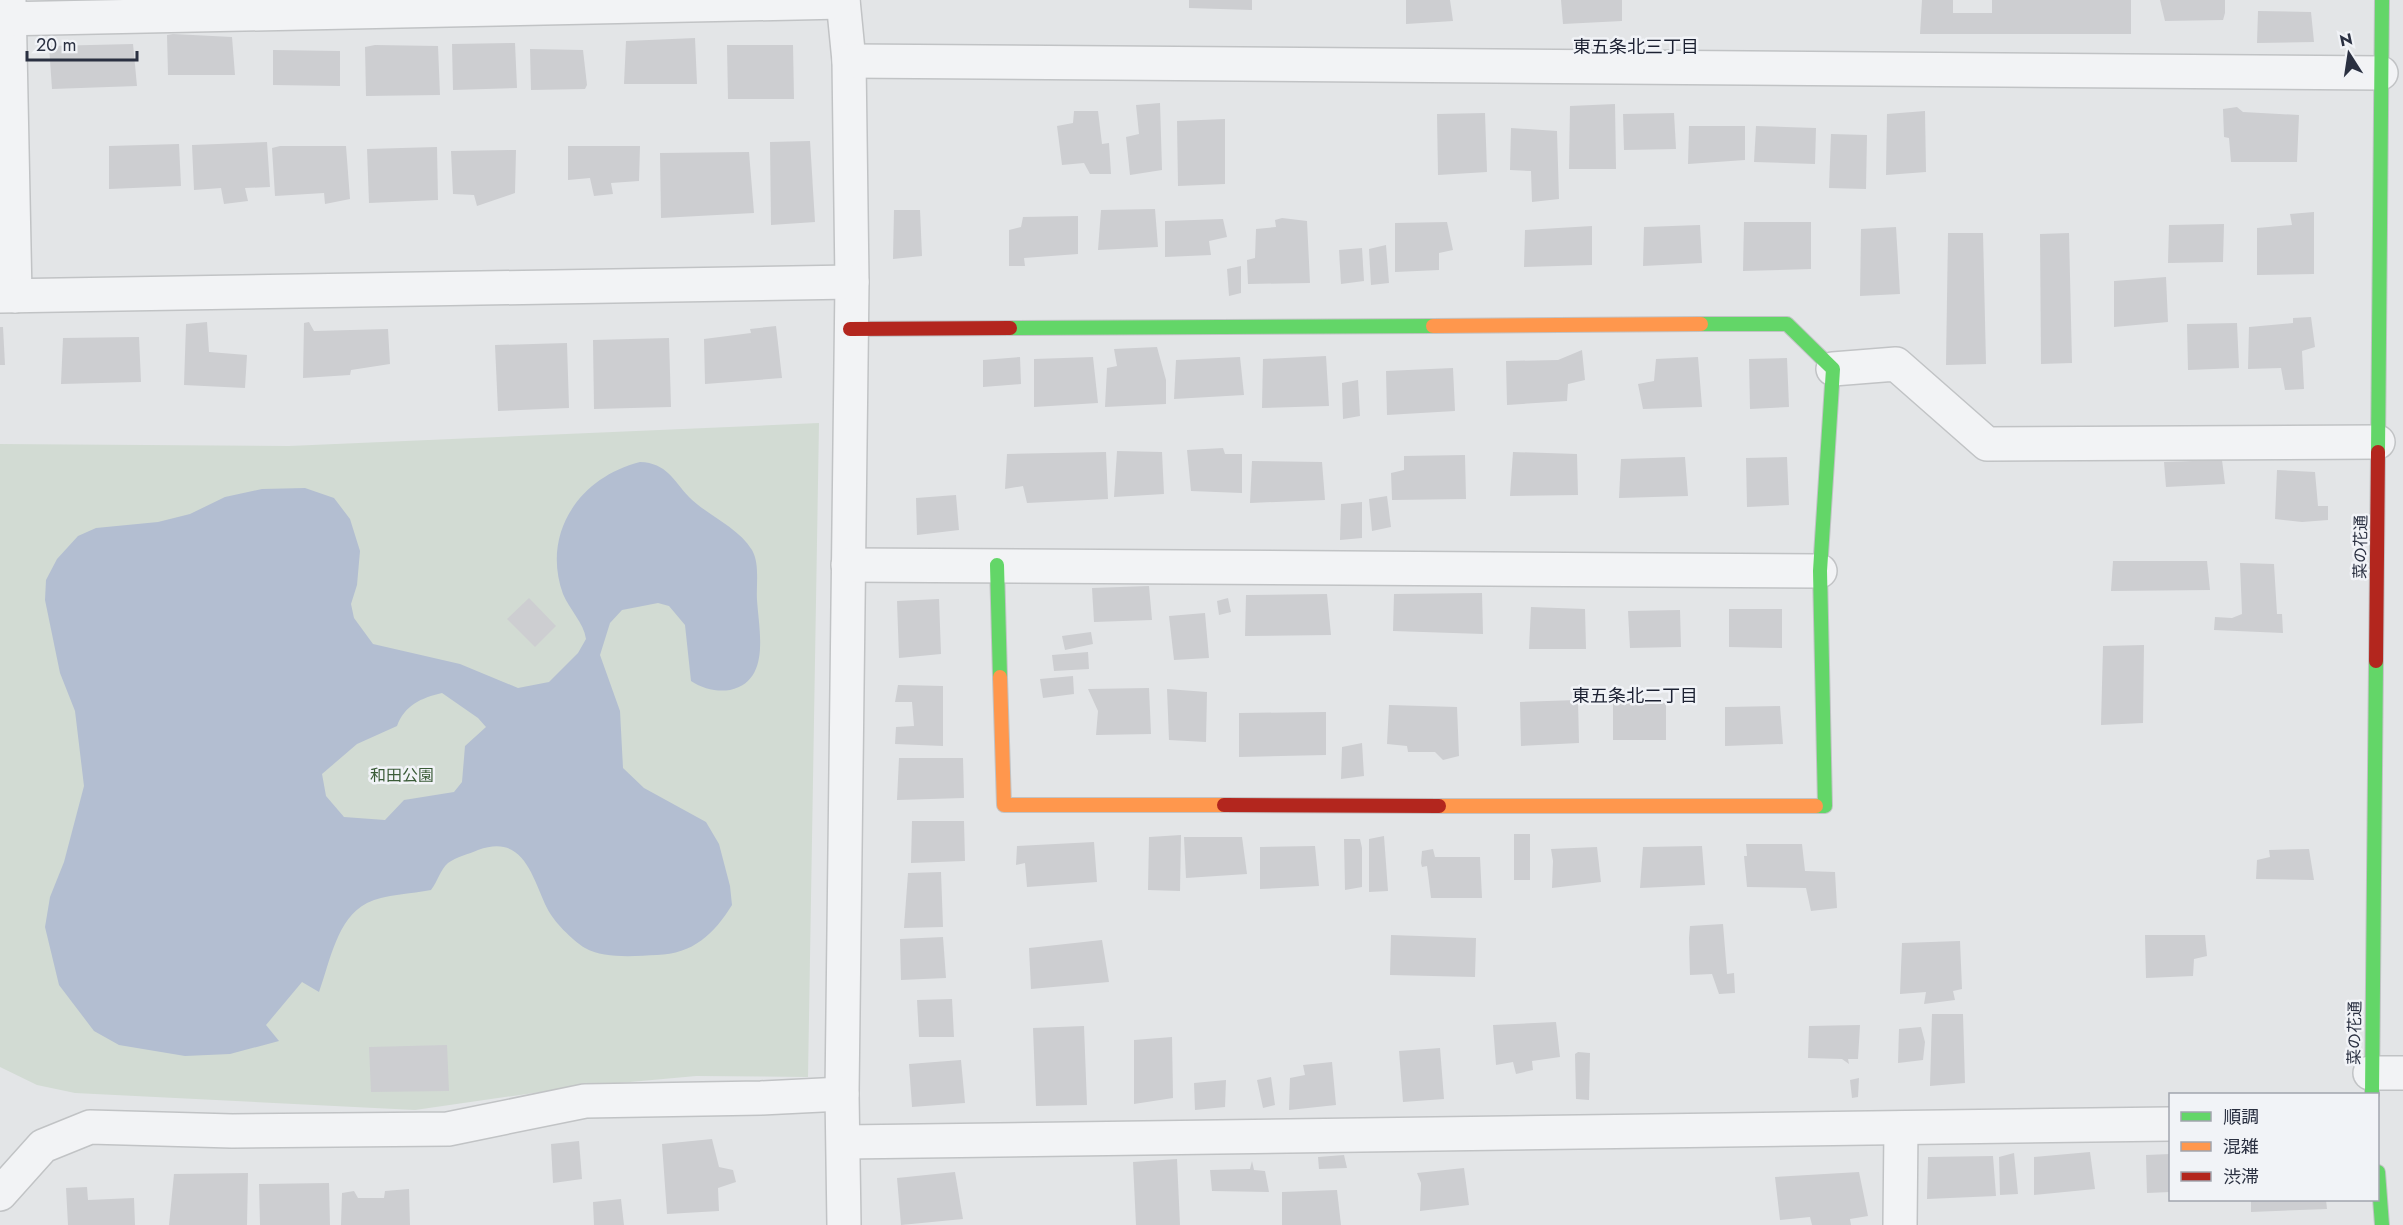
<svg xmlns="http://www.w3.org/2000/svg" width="2403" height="1225" font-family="Jost,'Noto Sans JP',sans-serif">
	<rect width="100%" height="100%" fill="#e3e5e7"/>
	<polygon fill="#d2dbd3" points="819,423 808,1077 696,1076 575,1087 415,1110 75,1093 37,1085 0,1067 0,444 289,446"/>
	<path fill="#b3bed1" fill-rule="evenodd" d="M 640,462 C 667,463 673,480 689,497 C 708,516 738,527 752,550 C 760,564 756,585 757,600 C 759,631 771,681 730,690 C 717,692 703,689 691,681 L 685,625 L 669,606 L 658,603 L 622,610 L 610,623 L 600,655 L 620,711 L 623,768 L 644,788 L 706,822 L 719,844 L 730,886 L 732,905 C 714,934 693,954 657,955 C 635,956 604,959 585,948 C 572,940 553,921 547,908 C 532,877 524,833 478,850 C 469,854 456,857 448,863 C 440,870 438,881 431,890 C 412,894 385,894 367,903 C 337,918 330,962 319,992 L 302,982 L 266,1025 L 279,1041 L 230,1054 L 185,1056 L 119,1045 L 94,1031 L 59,985 L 45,927 L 50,897 L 64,862 L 84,786 L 75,711 L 60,673 L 45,600 L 46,580 L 57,559 L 78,536 L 96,528 L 158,522 L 190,514 L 225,497 L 262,489 L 305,488 L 334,498 L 350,519 L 360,551 L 357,585 L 351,604 L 354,618 L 373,644 L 460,664 L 518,688 L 549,682 L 578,653 L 586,639 C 584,623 569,609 563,594 C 541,533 580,477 640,462 ZM 442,693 L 478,718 L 486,727 L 465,746 L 462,782 L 454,792 L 404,800 L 385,820 L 344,817 L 326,796 L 322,774 L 357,744 L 397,726 C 405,705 421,698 442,693 Z"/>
	<g fill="#cdced1">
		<polygon points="1189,0 1252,0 1252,10 1189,8"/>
		<polygon points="1406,0 1450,0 1453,21 1406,24"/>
		<polygon points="1561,0 1622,0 1622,21 1563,24"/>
		<polygon points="1922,0 1953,0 1953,13 1992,13 1992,0 2131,0 2131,34 1920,34"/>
		<polygon points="2160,0 2225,0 2225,13 2223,20 2165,21"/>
		<polygon points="2258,11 2311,12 2314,42 2257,43"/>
		<polygon points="173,34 232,37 235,75 168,75 167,35"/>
		<polygon points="695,38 697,84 624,84 626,41"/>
		<polygon points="515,43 517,88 453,90 452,44"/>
		<polygon points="133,44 137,86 52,89 49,46"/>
		<polygon points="375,45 438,46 440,95 366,96 365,47"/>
		<polygon points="727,45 793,45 794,99 728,99"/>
		<polygon points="530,49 583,50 587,85 585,89 531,90"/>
		<polygon points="273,50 340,51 340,86 273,85"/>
		<polygon points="1160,103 1162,170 1130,175 1126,137 1139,134 1136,105"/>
		<polygon points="1615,104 1616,169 1569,169 1570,106"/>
		<polygon points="2237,107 2243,112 2299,115 2297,162 2231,162 2229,138 2224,137 2223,109"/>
		<polygon points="1074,111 1098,111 1102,144 1109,143 1111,174 1090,174 1084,163 1062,165 1057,126 1073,123"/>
		<polygon points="1925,111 1926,172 1886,175 1887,114"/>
		<polygon points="1485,113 1487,172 1438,175 1437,114"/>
		<polygon points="1674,113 1676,149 1624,150 1623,114"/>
		<polygon points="1225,119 1225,184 1178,186 1177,121"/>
		<polygon points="1689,126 1745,126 1745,160 1688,164"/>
		<polygon points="1756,126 1816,128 1815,164 1754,162"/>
		<polygon points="1511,128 1557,131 1559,199 1532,202 1531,171 1510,170"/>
		<polygon points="1831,134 1867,135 1866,189 1829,188"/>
		<polygon points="810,141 815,222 771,225 770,142"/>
		<polygon points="267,142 270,187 245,188 248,201 224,204 221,188 194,190 192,145"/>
		<polygon points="179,144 181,186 109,189 109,146"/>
		<polygon points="280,146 346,146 350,199 325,204 324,193 275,196 272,148"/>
		<polygon points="568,146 640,146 639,181 611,183 613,194 594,196 590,178 568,180"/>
		<polygon points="437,147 438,200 369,203 367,149"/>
		<polygon points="516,150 515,193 477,206 474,195 453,194 451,151"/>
		<polygon points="749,152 754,213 661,218 660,153"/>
		<polygon points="1155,209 1158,247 1098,250 1101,210"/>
		<polygon points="894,210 920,210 922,256 893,259"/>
		<polygon points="2314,212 2314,274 2257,275 2257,228 2292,225 2290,214"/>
		<polygon points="1078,216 1078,254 1024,258 1025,266 1009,266 1009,230 1021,227 1023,217"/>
		<polygon points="1282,218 1307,221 1310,283 1248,284 1247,260 1255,258 1256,229 1276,227 1275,220"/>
		<polygon points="1223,219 1227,237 1209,241 1211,255 1165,257 1165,221"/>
		<polygon points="1447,222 1453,250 1439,253 1439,270 1395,272 1395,223"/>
		<polygon points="1744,222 1811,222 1811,269 1743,271"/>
		<polygon points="2224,224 2223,262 2168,263 2169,225"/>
		<polygon points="1700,225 1702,263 1643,266 1644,227"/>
		<polygon points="1592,226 1592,265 1524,267 1525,230"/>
		<polygon points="1896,227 1900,294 1860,296 1861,229"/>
		<polygon points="1948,233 1983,233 1986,364 1946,365"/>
		<polygon points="2069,233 2072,363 2041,364 2040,234"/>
		<polygon points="1386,245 1389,283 1371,285 1369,249"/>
		<polygon points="1362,248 1364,281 1341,284 1339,250"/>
		<polygon points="1241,266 1241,293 1229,296 1227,269"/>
		<polygon points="2166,277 2168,322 2114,327 2114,281"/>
		<polygon points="2311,317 2315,347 2302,351 2304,389 2285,390 2281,368 2248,369 2249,327 2293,323 2293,318"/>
		<polygon points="207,322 209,352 247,355 245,388 184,385 186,324"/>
		<polygon points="309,322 314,331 388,329 390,364 351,370 350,375 303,378 304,323"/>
		<polygon points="2237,323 2239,368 2188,370 2187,324"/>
		<polygon points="776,326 782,378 705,384 704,339 751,333 750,329"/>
		<polygon points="0,327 3,327 5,365 0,365"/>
		<polygon points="139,337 141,382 61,384 63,338"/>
		<polygon points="669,338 671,407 594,409 593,340"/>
		<polygon points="567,343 569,408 498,411 495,345"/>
		<polygon points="1157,347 1166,380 1166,404 1105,407 1107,368 1117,366 1114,349"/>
		<polygon points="1582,350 1585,380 1568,384 1567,401 1507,405 1506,361 1558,360"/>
		<polygon points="1326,356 1329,406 1262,408 1263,359"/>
		<polygon points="1020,357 1021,384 983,387 983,360"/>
		<polygon points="1093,357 1098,403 1034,407 1034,359"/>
		<polygon points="1240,357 1244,395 1174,399 1176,360"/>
		<polygon points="1698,357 1702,407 1643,409 1638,384 1654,381 1656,359"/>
		<polygon points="1787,358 1789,407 1750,409 1749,359"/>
		<polygon points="1453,368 1455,411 1387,415 1386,371"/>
		<polygon points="1358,380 1360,416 1343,419 1342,383"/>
		<polygon points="1223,448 1225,454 1242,454 1242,493 1191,491 1187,450"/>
		<polygon points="1117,451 1162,452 1164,494 1114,497"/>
		<polygon points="1106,452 1108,499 1027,503 1023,486 1005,489 1007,454"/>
		<polygon points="1513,452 1577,454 1578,495 1510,496"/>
		<polygon points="1465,455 1466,499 1392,500 1391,473 1404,470 1404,456"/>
		<polygon points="1685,457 1688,496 1619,498 1621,459"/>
		<polygon points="1787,457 1789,505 1747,507 1746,458"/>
		<polygon points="2222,460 2225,484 2166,487 2164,462"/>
		<polygon points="1252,461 1322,462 1325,500 1250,503"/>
		<polygon points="2277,470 2315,472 2318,506 2328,506 2328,520 2302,522 2275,519"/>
		<polygon points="956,495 959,530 917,535 916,498"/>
		<polygon points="1387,496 1391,527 1372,531 1369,499"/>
		<polygon points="1362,502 1362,538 1340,540 1341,504"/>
		<polygon points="2113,561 2207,561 2210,590 2111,591"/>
		<polygon points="2240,563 2274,564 2277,614 2282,614 2283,633 2214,630 2215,617 2232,618 2242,614"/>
		<polygon points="1149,586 1152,620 1094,622 1092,588"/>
		<polygon points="1482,593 1483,634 1393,631 1394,594"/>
		<polygon points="1327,594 1331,635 1245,636 1246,595"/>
		<polygon points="529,598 556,626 535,647 507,619"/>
		<polygon points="1228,598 1231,612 1219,615 1217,601"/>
		<polygon points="939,599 941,654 899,658 897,601"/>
		<polygon points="1531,607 1585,609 1586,649 1529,649"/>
		<polygon points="1729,609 1782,609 1782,648 1729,647"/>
		<polygon points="1680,610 1681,647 1630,648 1628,611"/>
		<polygon points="1205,613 1209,658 1174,660 1169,616"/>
		<polygon points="1091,632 1093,644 1065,650 1062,636"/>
		<polygon points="2144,645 2143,723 2101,725 2103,646"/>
		<polygon points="1088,652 1089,669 1054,671 1052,655"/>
		<polygon points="1073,676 1074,694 1043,698 1040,679"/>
		<polygon points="898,685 943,686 943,746 895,744 896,727 914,726 912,702 895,702"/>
		<polygon points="1149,688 1151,734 1096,735 1098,711 1088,689"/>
		<polygon points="1167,689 1207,692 1206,742 1169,740"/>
		<polygon points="1578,700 1579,743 1521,746 1520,702"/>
		<rect x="1613" y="703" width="53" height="37"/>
		<polygon points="1389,705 1457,707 1459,756 1443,760 1435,752 1408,752 1407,746 1387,744"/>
		<polygon points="1780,706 1783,744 1725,746 1725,707"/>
		<polygon points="1326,712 1326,755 1239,757 1239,713"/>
		<polygon points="1362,743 1364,776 1341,779 1342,747"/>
		<polygon points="899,758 963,758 964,798 897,800"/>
		<polygon points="912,821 964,821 965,861 911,863"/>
		<rect x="1514" y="834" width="16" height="46"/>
		<polygon points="1181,835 1180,891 1148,890 1149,837"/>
		<polygon points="1384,836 1388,891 1369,892 1369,839"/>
		<polygon points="1184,837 1242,837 1247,874 1186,878"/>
		<polygon points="1344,839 1360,839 1362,848 1362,887 1345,890"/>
		<polygon points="1094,842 1097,882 1027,887 1025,863 1016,865 1017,846"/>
		<polygon points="1746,844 1802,844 1805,871 1835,872 1837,908 1811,911 1806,888 1747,887 1744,856 1747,856"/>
		<polygon points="1315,846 1319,886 1260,889 1260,847"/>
		<polygon points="1702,846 1705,885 1640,888 1643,847"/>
		<polygon points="1597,847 1601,882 1552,888 1553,861 1551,849"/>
		<polygon points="1433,849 1435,857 1480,857 1482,898 1431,898 1427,866 1422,867 1421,863 1422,851"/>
		<polygon points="2309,849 2314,880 2256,879 2257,860 2270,857 2269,850"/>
		<polygon points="941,872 943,927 904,928 908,873"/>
		<polygon points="1723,924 1727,974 1734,973 1735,993 1719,994 1712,974 1690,975 1689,938 1690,926"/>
		<polygon points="1391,935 1476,938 1475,977 1390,975"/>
		<polygon points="2145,935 2205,935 2207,956 2194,959 2193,976 2146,978"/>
		<polygon points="943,937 946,978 901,980 900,939"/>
		<polygon points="1102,940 1109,982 1031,989 1029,948"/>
		<polygon points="1960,941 1962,989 1953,991 1955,1000 1924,1004 1926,992 1900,994 1902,943"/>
		<polygon points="952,999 954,1037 919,1037 917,1000"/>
		<polygon points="1932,1014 1963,1014 1965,1083 1930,1086"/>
		<polygon points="1556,1022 1560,1057 1532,1061 1533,1070 1516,1074 1513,1062 1496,1065 1493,1025"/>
		<polygon points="1860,1025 1858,1059 1848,1059 1849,1064 1842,1059 1808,1058 1809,1026"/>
		<polygon points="1084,1026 1087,1105 1036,1106 1033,1028"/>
		<polygon points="1921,1027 1925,1042 1923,1060 1898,1063 1899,1029"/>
		<polygon points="1172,1037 1173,1098 1134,1104 1134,1040"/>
		<polygon points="447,1045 449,1091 371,1092 369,1047"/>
		<polygon points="1440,1048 1444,1099 1403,1102 1399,1051"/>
		<polygon points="1578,1052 1590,1053 1589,1100 1576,1099 1575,1054"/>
		<polygon points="961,1060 965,1103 912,1107 909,1064"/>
		<polygon points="1332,1062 1336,1105 1289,1110 1290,1078 1305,1075 1303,1065"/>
		<polygon points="1271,1077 1275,1105 1263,1108 1257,1080"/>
		<polygon points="1859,1078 1858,1097 1852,1098 1850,1080"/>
		<polygon points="1226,1080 1225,1107 1195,1110 1194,1083"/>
		<polygon points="712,1139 719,1167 733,1170 736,1182 718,1188 719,1211 667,1214 662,1144"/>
		<polygon points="579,1141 582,1179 553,1183 551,1144"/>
		<polygon points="2090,1152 2095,1189 2034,1195 2034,1157"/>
		<polygon points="2014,1153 2018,1194 2000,1195 1999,1157"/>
		<polygon points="2170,1154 2170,1192 2147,1193 2146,1155"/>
		<polygon points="1344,1155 1347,1168 1319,1169 1318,1157"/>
		<polygon points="1993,1156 1996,1196 1927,1199 1928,1157"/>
		<polygon points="1177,1159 1180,1225 1136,1225 1133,1162"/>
		<polygon points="1252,1161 1254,1170 1265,1171 1269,1192 1212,1191 1210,1170 1250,1169"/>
		<polygon points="1464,1168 1469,1205 1420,1211 1421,1183 1417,1173"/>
		<polygon points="955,1172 963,1219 901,1225 897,1178"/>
		<polygon points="1859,1172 1868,1216 1850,1219 1851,1225 1812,1225 1810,1217 1780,1220 1775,1177"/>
		<polygon points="248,1173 247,1225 169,1225 174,1174"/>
		<polygon points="329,1183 330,1225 260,1225 259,1184"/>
		<polygon points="87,1187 88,1200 134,1198 135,1225 68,1225 66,1188"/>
		<polygon points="409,1189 410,1225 341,1225 342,1193 354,1191 358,1198 384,1198 385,1191"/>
		<polygon points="1337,1190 1341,1225 1282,1225 1282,1192"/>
		<polygon points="621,1199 624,1225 594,1225 593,1202"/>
		<polygon points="2251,1200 2326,1200 2327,1209 2251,1212"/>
	</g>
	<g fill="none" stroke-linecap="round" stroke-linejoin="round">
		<defs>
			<g id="street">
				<polyline points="9,0 15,296"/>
				<polyline points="843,0 849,61 852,282 842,1094 844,1225"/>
				<polyline points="0,19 843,2"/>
				<polyline points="849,61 2381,73"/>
				<polyline points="0,296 852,282"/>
				<polyline points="1833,369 1896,364 1987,444 2378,442"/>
				<polyline points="848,565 1820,571"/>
				<polyline points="2370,1073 2403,1073"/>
				<polyline points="844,1142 2170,1124"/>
				<polyline points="0,1194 43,1146 90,1127 232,1131 448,1129 585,1101 761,1098 842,1094"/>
				<polyline points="1900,1225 1901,1128"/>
			</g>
			<g id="fast">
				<polyline points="1701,324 1787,324 1833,369 1820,571 1825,806 1816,806"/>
				<polyline points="1010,328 1433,326"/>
				<polyline points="2378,452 2382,0"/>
				<polyline points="997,565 1000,677"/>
				<polyline points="2372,1094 2376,661"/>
				<polyline points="2378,1172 2382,1225"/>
			</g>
			<g id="slow">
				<polyline points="1433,326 1701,324"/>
				<polyline points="1000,677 1004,805 1224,805"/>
				<polyline points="1439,806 1816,806"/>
			</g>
			<g id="jam">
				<polyline points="850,329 1010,328"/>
				<polyline points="2376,661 2378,452"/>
				<polyline points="1224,805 1439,806"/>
			</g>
		</defs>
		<use href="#street" stroke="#c1c3c5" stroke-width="36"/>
		<use href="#fast" stroke="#c1c3c5" stroke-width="16"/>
		<use href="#slow" stroke="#c1c3c5" stroke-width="16"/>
		<use href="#jam" stroke="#c1c3c5" stroke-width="16"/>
		<use href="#street" stroke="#f2f3f5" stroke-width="33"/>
		<use href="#fast" stroke="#63d668" stroke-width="14"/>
		<use href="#slow" stroke="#ff974d" stroke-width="14"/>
		<use href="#jam" stroke="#b3261e" stroke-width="14"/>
	</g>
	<g text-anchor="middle" stroke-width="5" stroke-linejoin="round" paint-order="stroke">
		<g font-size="16" fill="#2a3041" stroke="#f1f3f7">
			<text transform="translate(2360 547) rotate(-89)" y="6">菜の花通</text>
			<text transform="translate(2354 1033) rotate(-89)" y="6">菜の花通</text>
		</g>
		<g font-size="16" fill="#3b5c38" stroke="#f1f3f7">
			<text x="402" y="781">和田公園</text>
		</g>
		<g font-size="18" fill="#1c2132" stroke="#f1f3f7">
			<text x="1636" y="53">東五条北三丁目</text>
			<text x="1635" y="702">東五条北二丁目</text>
		</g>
	</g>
	<rect x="2169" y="1093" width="210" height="108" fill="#f1f3f7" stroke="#a1a5ae" stroke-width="1.5"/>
	<rect x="2181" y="1112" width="30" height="9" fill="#63d668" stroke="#a1a5ae" stroke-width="1.5"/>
	<text x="2223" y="1123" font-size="18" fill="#2a3041">順調</text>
	<rect x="2181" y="1142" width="30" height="9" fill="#ff974d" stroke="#a1a5ae" stroke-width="1.5"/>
	<text x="2223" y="1153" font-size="18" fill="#2a3041">混雑</text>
	<rect x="2181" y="1172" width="30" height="9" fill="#b3261e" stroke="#a1a5ae" stroke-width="1.5"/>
	<text x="2223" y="1183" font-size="18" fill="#2a3041">渋滞</text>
	<g transform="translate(2349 54) rotate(348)" stroke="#f1f3f7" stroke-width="4.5" paint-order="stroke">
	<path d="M0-4.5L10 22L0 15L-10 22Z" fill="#2a3041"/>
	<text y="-9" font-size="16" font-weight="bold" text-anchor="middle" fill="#2a3041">N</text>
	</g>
	<path d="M27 51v9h110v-9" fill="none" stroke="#2a3041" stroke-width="3"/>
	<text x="36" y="51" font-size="18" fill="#2a3041" stroke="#f1f3f7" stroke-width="4.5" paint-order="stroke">20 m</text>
</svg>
